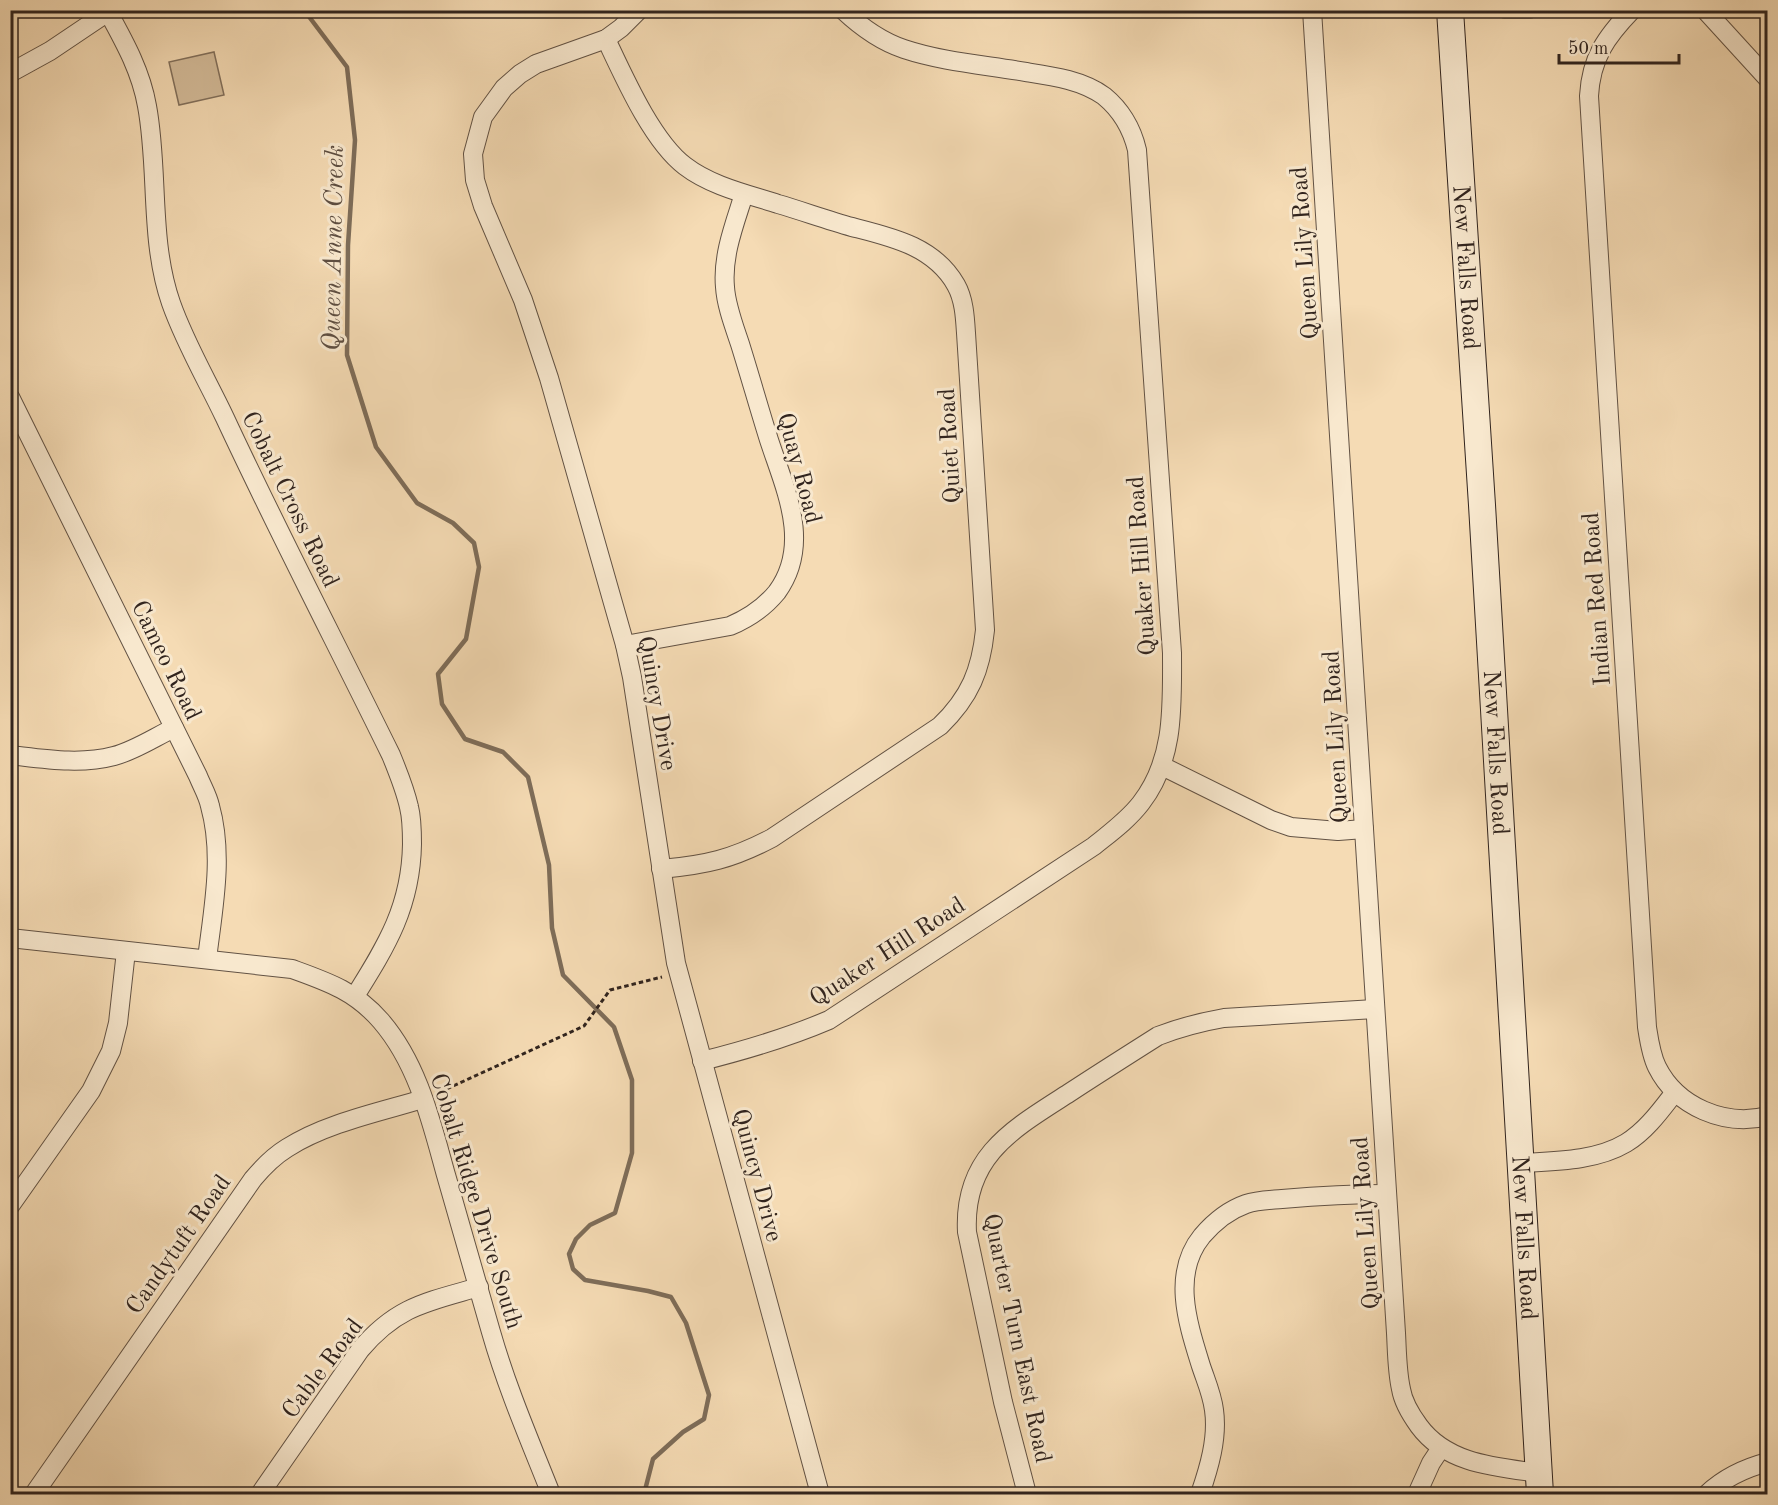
<svg xmlns="http://www.w3.org/2000/svg" width="1778" height="1505" font-family="'Old Standard TT',serif">
	<rect width="100%" height="100%" fill="#f5dbb4"/>
	<filter id="stains"><feTurbulence type="fractalNoise" baseFrequency=".00333" numOctaves="4"/><feColorMatrix values="0 0 0 0 .2 0 0 0 0 .09 0 0 0 0 .02 0 0 0 .5 -.17"/></filter>
	<radialGradient id="worn" r=".72"><stop offset=".6" stop-color="#630" stop-opacity="0"/><stop offset="1" stop-color="#630" stop-opacity=".3"/></radialGradient>
	<polygon fill="#d4bc9a" stroke="#82705c" stroke-width="1.5" points="214,52 224,95 179,105 169,62"/>
	<g fill="none" stroke-linecap="round" stroke-linejoin="round">
		<polyline stroke="#7e6d59" stroke-width="4.5" points="304,10 347,67 355,140 348,245 347,355 376,447 417,503 453,523 474,543 479,567 466,639 438,674 442,704 465,739 503,752 528,777 549,865 552,928 563,975 614,1027 632,1080 632,1153 615,1213 590,1225 576,1239 569,1254 573,1269 585,1280 648,1291 671,1297 686,1323 709,1395 704,1419 683,1432 653,1459 644,1494"/>
		<defs>
			<polyline id="service" points="1504,13 1531,13 1532,10"/>
			<g id="minor">
				<path d="M 107,10 C 124,41 141,71 147,106 C 159,170 149,240 171,303 C 185,343 207,380 225,418 C 278,532 336,643 391,755 C 398,772 405,789 409,807 C 412,819 412,832 412,844 C 411,906 387,945 355,996"/>
				<polyline points="639,10 621,28 606,39 536,64 520,74 504,88 483,117 473,154 475,180 483,206 523,300 549,378 625,645 632,677 676,963 820,1494"/>
				<path d="M 1312,10 L 1396,1333 C 1397,1351 1397,1371 1401,1389 C 1403,1402 1411,1415 1419,1426 C 1447,1464 1495,1467 1539,1473"/>
				<path d="M 1632,10 C 1606,37 1591,58 1589,96 L 1647,1027 C 1649,1040 1651,1055 1657,1067 C 1677,1107 1725,1127 1768,1116"/>
				<polyline points="1705,10 1768,79"/>
				<path d="M 606,39 C 624,77 652,141 685,166 C 711,186 747,194 778,204 C 802,211 827,220 852,227 C 891,237 934,246 956,285 C 964,299 965,317 966,333 L 985,630 C 981,670 970,697 940,726 L 772,838 C 732,859 706,865 661,869"/>
				<polyline points="10,73 50,51 108,12"/>
				<path d="M 10,397 L 198,776 C 202,786 208,796 210,806 C 224,856 213,909 207,959"/>
				<path d="M 625,645 L 730,626 C 749,618 764,608 777,592 C 812,544 785,489 769,440 C 759,408 750,376 740,344 C 734,326 726,305 725,287 C 722,255 735,223 744,194"/>
				<path d="M 10,755 C 45,759 80,765 114,756 C 134,751 155,737 174,728"/>
				<polyline points="1162,766 1271,820 1291,827 1338,831 1364,829"/>
				<path d="M 10,938 L 292,969 C 328,982 355,991 381,1021 C 418,1064 431,1121 446,1175 C 461,1227 476,1280 491,1332 C 507,1388 530,1441 551,1494"/>
				<path d="M 702,1061 C 746,1050 787,1038 829,1020 L 1094,846 C 1110,833 1128,820 1141,803 C 1175,759 1172,706 1172,653 L 1137,150 C 1132,129 1121,110 1104,96 C 1082,80 1052,76 1026,72 C 986,65 943,62 904,49 C 880,41 861,27 843,10"/>
				<path d="M 1521,1163 C 1556,1161 1596,1161 1626,1143 C 1646,1131 1661,1110 1675,1092"/>
				<polyline points="10,1206 91,1091 111,1051 118,1023 126,951"/>
				<path d="M 34,1494 L 253,1179 C 263,1167 274,1156 287,1148 C 326,1123 380,1112 423,1099"/>
				<path d="M 260,1494 L 360,1350 C 397,1306 427,1302 479,1287"/>
				<path d="M 1027,1494 L 1003,1402 L 967,1232 C 963,1156 1013,1129 1069,1093 C 1098,1074 1128,1055 1158,1036 C 1179,1028 1201,1022 1224,1018 L 1375,1009"/>
				<path d="M 1200,1494 C 1209,1468 1218,1438 1214,1410 C 1212,1394 1206,1381 1201,1366 C 1188,1324 1171,1274 1202,1236 C 1214,1222 1229,1210 1246,1204 C 1257,1200 1270,1200 1282,1199 C 1317,1196 1352,1194 1387,1194"/>
				<polyline points="1417,1494 1431,1463 1441,1448"/>
				<path d="M 1707,1494 C 1724,1478 1745,1468 1768,1462"/>
			</g>
			<g id="secondary">
				<path id="s1" d="M 1450,10 L 1482,505 L 1540,1494"/>
			</g>
		</defs>
		<use href="#service" stroke="#625244" stroke-width="11"/>
		<use href="#minor" stroke="#625244" stroke-width="20"/>
		<use href="#secondary" stroke="#31241e" stroke-width="28"/>
		<polyline stroke="#31241e" stroke-width="3" stroke-dasharray="4.5 3" stroke-linecap="butt" points="440,1092 584,1026 610,990 662,977"/>
		<use href="#service" stroke="#f8e8ce" stroke-width="9"/>
		<use href="#minor" stroke="#f8e8ce" stroke-width="18"/>
		<use href="#secondary" stroke="#f8e8ce" stroke-width="26"/>
	</g>
	<g text-anchor="middle" stroke-width="6" stroke-linejoin="round" paint-order="stroke">
		<g font-size="24" fill="#31241e" stroke="#f8e8ce">
			<text transform="translate(1304 253) rotate(-94)" y="8">Queen Lily Road</text>
			<text dy="8" stroke="none"><textPath href="#s1" startOffset="258">New Falls Road</textPath></text>
			<text transform="translate(949 446) rotate(-93)" y="8">Quiet Road</text>
			<text transform="translate(800 468) rotate(75)" y="8">Quay Road</text>
			<text transform="translate(291 499) rotate(64)" y="8">Cobalt Cross Road</text>
			<text transform="translate(1141 566) rotate(-94)" y="8">Quaker Hill Road</text>
			<text transform="translate(1596 599) rotate(-94)" y="8">Indian Red Road</text>
			<text transform="translate(167 660) rotate(64)" y="8">Cameo Road</text>
			<text transform="translate(658 703) rotate(80)" y="8">Quincy Drive</text>
			<text transform="translate(1335 737) rotate(-93)" y="8">Queen Lily Road</text>
			<text dy="8" stroke="none"><textPath href="#s1" startOffset="744">New Falls Road</textPath></text>
			<text transform="translate(887 951) rotate(-33)" y="8">Quaker Hill Road</text>
			<text transform="translate(758 1175) rotate(75)" y="8">Quincy Drive</text>
			<text transform="translate(477 1201) rotate(73)" y="8">Cobalt Ridge Drive South</text>
			<text transform="translate(1365 1223) rotate(-94)" y="8">Queen Lily Road</text>
			<text dy="8" stroke="none"><textPath href="#s1" startOffset="1230">New Falls Road</textPath></text>
			<text transform="translate(178 1244) rotate(-55)" y="8">Candytuft Road</text>
			<text transform="translate(1018 1338) rotate(78)" y="8">Quarter Turn East Road</text>
			<text transform="translate(322 1368) rotate(-53)" y="8">Cable Road</text>
		</g>
		<g font-size="26" font-style="italic" fill="#5e4e41" stroke="#f8e8ce">
			<text transform="translate(332 248) rotate(-89)" y="9">Queen Anne Creek</text>
		</g>
	</g>
	<rect width="1778" height="1505" fill="none" stroke="#f5dbb4" stroke-width="36"/>
	<rect x="12" y="12" width="1754" height="1481" fill="none" stroke="#31241e" stroke-width="3"/>
	<rect x="18" y="18" width="1742" height="1469" fill="none" stroke="#31241e" stroke-width="1.5"/>
	<path d="M1559 54v9h120v-9" fill="none" stroke="#31241e" stroke-width="3"/>
	<text x="1568" y="54" font-size="18" fill="#31241e" stroke="#f8e8ce" stroke-width="4.5" paint-order="stroke">50 m</text>
	<rect width="100%" height="100%" filter="url(#stains)"/>
	<rect width="100%" height="100%" fill="url(#worn)"/>
</svg>
